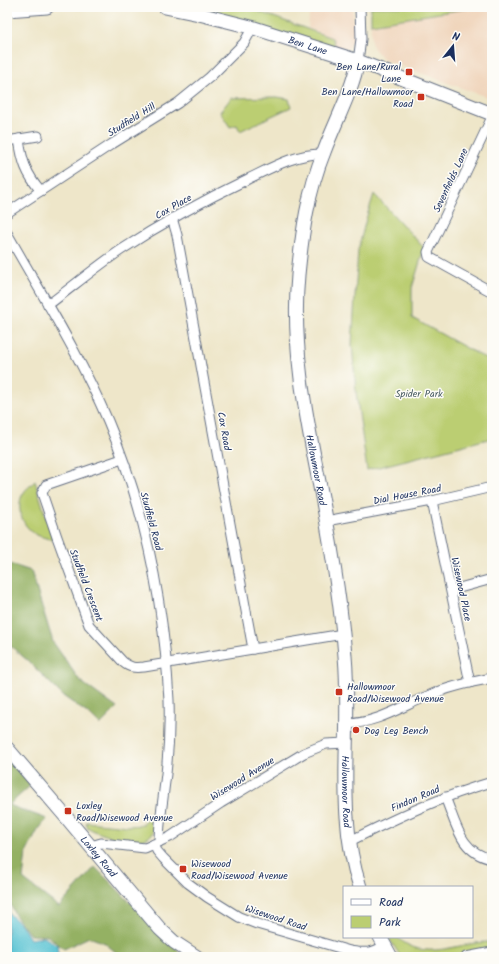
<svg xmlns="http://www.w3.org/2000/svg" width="499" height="964" font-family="Kalam,sans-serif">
	<rect width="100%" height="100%" fill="#fdfcf7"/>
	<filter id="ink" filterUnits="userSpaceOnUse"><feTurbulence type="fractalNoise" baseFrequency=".025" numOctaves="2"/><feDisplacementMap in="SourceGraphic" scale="8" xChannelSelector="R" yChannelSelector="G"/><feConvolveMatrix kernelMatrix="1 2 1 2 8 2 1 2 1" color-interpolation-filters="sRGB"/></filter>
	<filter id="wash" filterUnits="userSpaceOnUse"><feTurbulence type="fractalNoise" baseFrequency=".012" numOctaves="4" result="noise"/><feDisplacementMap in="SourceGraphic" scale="16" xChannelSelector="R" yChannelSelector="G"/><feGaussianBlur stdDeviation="0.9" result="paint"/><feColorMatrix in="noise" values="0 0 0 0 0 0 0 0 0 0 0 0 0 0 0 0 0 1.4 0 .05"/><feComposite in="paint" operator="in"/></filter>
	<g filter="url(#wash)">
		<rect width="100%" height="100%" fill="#eee6c9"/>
		<g fill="#f0d5bc">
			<polygon points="310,7 353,7 354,37 349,48 337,51 332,38 308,28"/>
			<polygon points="479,7 492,7 492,99 385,60 375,50 371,43 371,24"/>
		</g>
		<g fill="#bbce72" stroke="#6b7e68">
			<polygon points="187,7 240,7 254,10 332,38 337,51"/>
			<polygon points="371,7 477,7 371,24"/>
			<polygon points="277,97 289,99 291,107 240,131 237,125 230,127 220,112 231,98"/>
			<polygon points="374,194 424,248 412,288 412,318 492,362 492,438 367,470 356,392 352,344 358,250 366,219"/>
			<path d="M 35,481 L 53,540 C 47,538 40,537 35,534 C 23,526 17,512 21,498 C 23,491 30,486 35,481 Z"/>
			<path d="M 153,812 L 156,814 C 156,821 156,829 151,835 C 141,848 99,835 87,827 L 86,822 L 129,826 L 142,825 Z"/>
			<path d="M 388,937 L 397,937 C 426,964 458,941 492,942 L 492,948 L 448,957 L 401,957 Z"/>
		</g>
		<g fill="#94b164" stroke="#587061">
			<polygon points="7,563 31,571 53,642 80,681 117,708 100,725 90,715 63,696 27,660 7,643"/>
			<polygon points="7,758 31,785 9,805 47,819 38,830 26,853 23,879 59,907 95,867 179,951 174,957 121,957 105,943 89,937 64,949 48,936 30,935 15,915 10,903 7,900"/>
		</g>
		<polygon fill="#58c3d3" stroke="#3a7998" points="7,903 9,907 9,914 21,924 30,939 44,937 57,945 58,953 57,957 7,957"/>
	</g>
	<g filter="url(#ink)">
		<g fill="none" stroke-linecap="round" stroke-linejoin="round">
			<defs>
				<g id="street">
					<polyline points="358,61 361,39 360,7"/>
					<polyline points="492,117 428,252 429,257 492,292"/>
					<path d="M 19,139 C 22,161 26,174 41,191"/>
					<polyline points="7,141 38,136"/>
					<polyline points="7,213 112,144 178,103 210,77 244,43 249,34 251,27"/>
					<polyline points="172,218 177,235 253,649"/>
					<path d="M 7,233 C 42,295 80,355 108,421 C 145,508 164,605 169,700 C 170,730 168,761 164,790 C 162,808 159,824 159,842"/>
					<path d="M 48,305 C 72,287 96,267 121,250 C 162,223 204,200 248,179 C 271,168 297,153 323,154"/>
					<path d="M 122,459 L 46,485 L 42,493 L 57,537 L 89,625 L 123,662 C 130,668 135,668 144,667 L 343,634"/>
					<polyline points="432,501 470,683"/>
					<polyline points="326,521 432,501 492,487"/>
					<polyline points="452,590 492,579"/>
					<path d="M 347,724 C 380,722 400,707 430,695 C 449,687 471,682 492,678"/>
					<path d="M 445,797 C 456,823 460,853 492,859"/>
					<path d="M 350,841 C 396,818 442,796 492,782"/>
					<path d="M 154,844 L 157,851 L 163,858 L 188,883 L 207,897 L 239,917 L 257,924 L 350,951 C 365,953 371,954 384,946"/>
					<polyline points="91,846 101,843 145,848 170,837 221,803 304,753 326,744 346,743"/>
					<polyline points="466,957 492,952"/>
				</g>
				<g id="secondary">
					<path id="s1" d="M 165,7 L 199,14 L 251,27 L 358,61 L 492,114"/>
					<polyline points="7,10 47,7"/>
					<path id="s2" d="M 358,61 C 352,92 335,122 324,152 C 308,191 302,233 298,275 C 291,350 308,425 322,497 C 332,550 341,603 345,656 C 352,733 335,812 360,887"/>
					<path id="s3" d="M 7,748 L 66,817 L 160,929 L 174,942 L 197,957"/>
					<polyline points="380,937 391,957"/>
				</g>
			</defs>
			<use href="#street" stroke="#656f83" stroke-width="11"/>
			<use href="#secondary" stroke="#656f83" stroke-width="15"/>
			<use href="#street" stroke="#fff" stroke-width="9"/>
			<use href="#secondary" stroke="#fff" stroke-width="13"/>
		</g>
	</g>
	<g fill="#c8321e" stroke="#fdfcf7" stroke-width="1.5">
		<rect x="405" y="68" width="8" height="8" rx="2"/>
		<rect x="417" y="93" width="8" height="8" rx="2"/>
		<rect x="335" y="688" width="8" height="8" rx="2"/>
		<circle cx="356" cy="730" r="4"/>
		<rect x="64" y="807" width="8" height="8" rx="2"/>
		<rect x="179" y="865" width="8" height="8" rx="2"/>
	</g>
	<g text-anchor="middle" stroke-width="3" stroke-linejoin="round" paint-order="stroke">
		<g font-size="10" fill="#1b2f5e" stroke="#fdfcf7">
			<text dy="4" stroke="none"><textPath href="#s1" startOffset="148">Ben Lane</textPath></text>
			<text transform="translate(131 119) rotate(-32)" y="4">Studfield Hill</text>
			<text transform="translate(450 180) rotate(-65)" y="4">Sevenfields Lane</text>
			<text transform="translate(173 206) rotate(-30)" y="4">Cox Place</text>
			<text transform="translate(225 431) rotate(80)" y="4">Cox Road</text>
			<text dy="4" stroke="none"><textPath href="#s2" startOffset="420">Hallowmoor Road</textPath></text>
			<text transform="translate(407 494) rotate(-11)" y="4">Dial House Road</text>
			<text transform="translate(152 521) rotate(75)" y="4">Studfield Road</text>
			<text transform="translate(87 585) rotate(69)" y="4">Studfield Crescent</text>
			<text transform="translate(462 589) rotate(78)" y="4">Wisewood Place</text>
			<text transform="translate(242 778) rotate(-32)" y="4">Wisewood Avenue</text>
			<text dy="4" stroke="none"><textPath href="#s2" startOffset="744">Hallowmoor Road</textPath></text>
			<text transform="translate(415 798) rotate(-23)" y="4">Findon Road</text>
			<text dy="4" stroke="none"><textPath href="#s3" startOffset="142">Loxley Road</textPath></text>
			<text transform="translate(276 917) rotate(18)" y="4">Wisewood Road</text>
		</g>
		<g font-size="10" fill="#1b2f5e" stroke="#fdfcf7" text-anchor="start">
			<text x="401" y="70" text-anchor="end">Ben Lane/Rural<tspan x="401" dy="12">Lane</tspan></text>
			<text x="413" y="95" text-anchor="end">Ben Lane/Hallowmoor<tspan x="413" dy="12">Road</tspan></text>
			<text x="347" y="690">Hallowmoor<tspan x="347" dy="12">Road/Wisewood Avenue</tspan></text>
			<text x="364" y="734">Dog Leg Bench</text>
			<text x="76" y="809">Loxley<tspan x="76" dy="12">Road/Wisewood Avenue</tspan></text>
			<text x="191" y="867">Wisewood<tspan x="191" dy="12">Road/Wisewood Avenue</tspan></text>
		</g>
		<g font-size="10" fill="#4b5f64" stroke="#fdfcf7">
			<text x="419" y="397">Spider Park</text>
		</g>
	</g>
	<rect width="499" height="964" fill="none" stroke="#fdfcf7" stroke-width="24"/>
	<rect x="343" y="886" width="130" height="52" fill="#fdfcf7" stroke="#a3aaba"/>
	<rect x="351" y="899" width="20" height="6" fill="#ffffff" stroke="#a3aaba"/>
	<text x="379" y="906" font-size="12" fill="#1b2f5e">Road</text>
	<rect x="351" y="916" width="20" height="12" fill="#bbce72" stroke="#a3aaba"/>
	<text x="379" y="926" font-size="12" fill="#1b2f5e">Park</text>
	<g transform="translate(453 46) rotate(17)" stroke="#fdfcf7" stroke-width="3" paint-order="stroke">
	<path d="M0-3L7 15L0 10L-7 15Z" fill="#1b2f5e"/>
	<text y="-6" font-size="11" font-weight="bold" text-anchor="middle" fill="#1b2f5e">N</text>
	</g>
</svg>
